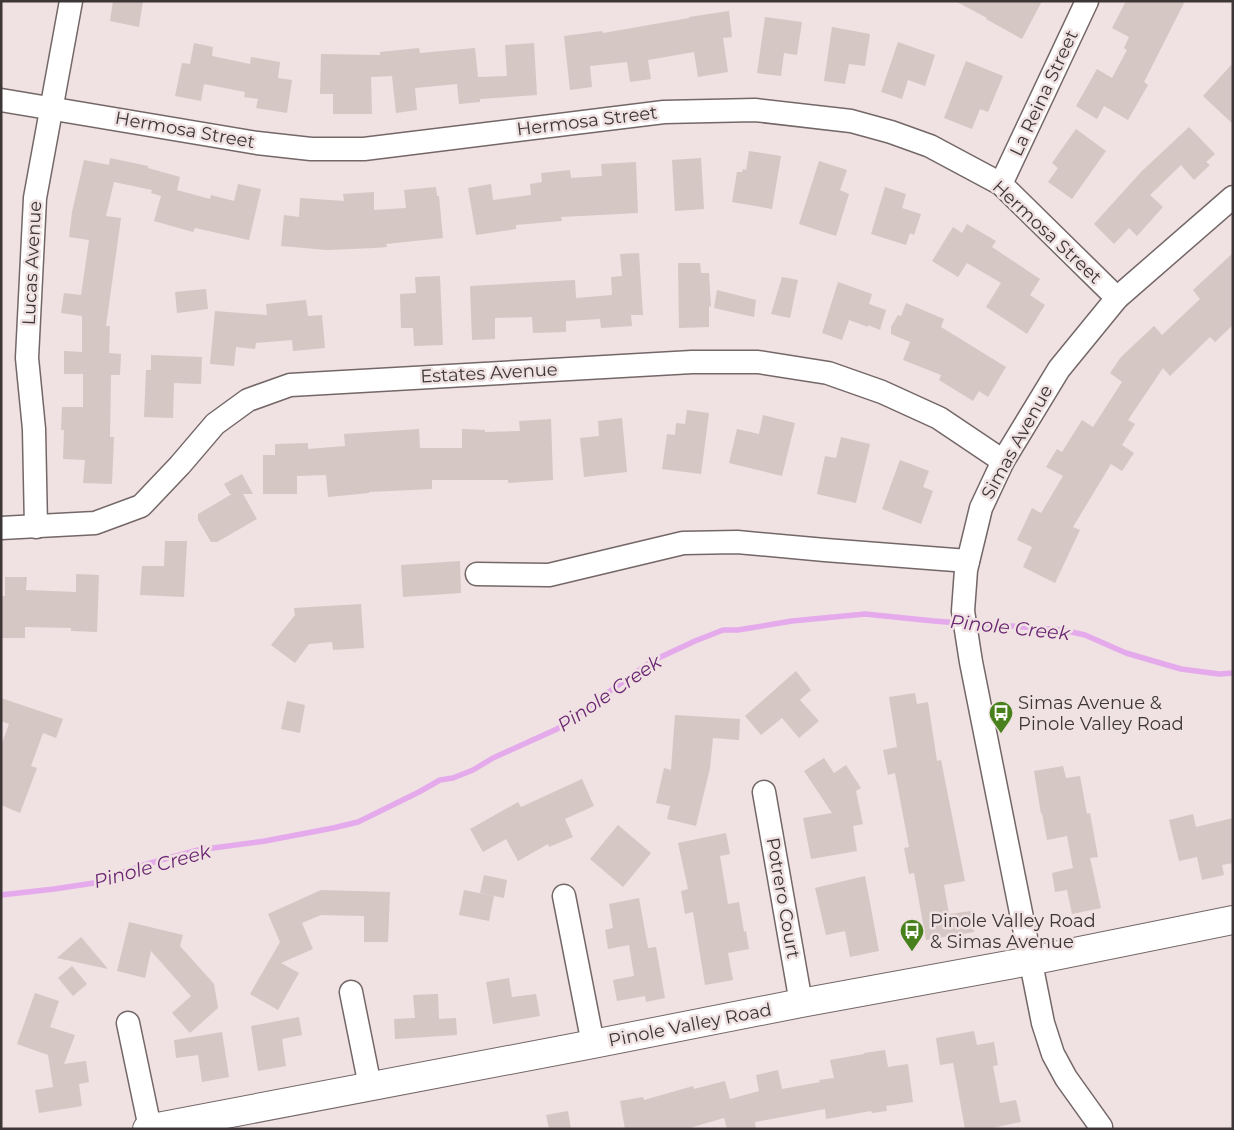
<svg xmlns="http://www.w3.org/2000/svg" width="1234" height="1130" font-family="Montserrat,sans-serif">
	<rect width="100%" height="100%" fill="#f0e1e2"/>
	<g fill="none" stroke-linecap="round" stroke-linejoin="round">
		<g stroke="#e4aaeb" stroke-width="5.5">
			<polyline points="970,623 1063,630 1085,635 1126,653 1181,669 1219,674 1233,673"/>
			<polyline points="1,895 54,889 94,883 143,865 198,850 265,841 333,828 358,822 419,792 440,780 453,778 473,770 493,758 557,729 652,661 695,641 723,630 738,630 792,621 865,614 934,621 960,623"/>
		</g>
	</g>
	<g fill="#d5c7c3">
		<polygon points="113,1 143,1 139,27 110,21"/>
		<polygon points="955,1 1042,1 1022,39 986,19 987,18"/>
		<polygon points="1126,1 1185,1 1144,82 1148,85 1128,120 1104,106 1097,119 1076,106 1097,69 1112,78 1127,50 1124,48 1129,37 1112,28"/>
		<polygon points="729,11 732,37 723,38 728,72 698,77 694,52 648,60 651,79 630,82 627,62 590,66 592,87 570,90 564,36 602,31 603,33 689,18 689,17"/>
		<polygon points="765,17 802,22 797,55 784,53 781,76 757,73"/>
		<polygon points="832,27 870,34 865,66 849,64 845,84 824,81"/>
		<polygon points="898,42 935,55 925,86 908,80 902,99 881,92"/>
		<polygon points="194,43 213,47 212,56 250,64 251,57 280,62 278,78 292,80 287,113 256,108 258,99 244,97 245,92 204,84 201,101 175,96 182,63 190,64"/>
		<polygon points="534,43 537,95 480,99 480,102 459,104 457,84 415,88 417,110 396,113 392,76 371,77 372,114 333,114 333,94 320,94 321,54 380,55 380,52 419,48 420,53 475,48 478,77 507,76 505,45"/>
		<polygon points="966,61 1003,76 988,112 980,109 972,129 944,118"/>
		<polygon points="1233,63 1233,124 1203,96"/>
		<polygon points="1189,127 1215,154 1206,162 1210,165 1194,180 1181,165 1150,195 1163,207 1137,236 1129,228 1114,244 1094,224 1141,172"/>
		<polygon points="1076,129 1106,151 1072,199 1048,182 1058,168 1052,163"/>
		<polygon points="749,151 781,156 772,209 732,202 737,172 742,172 743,169 746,170"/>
		<polygon points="110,158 148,166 148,168 180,177 177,190 210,199 211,195 234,201 238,184 261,189 249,240 195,228 193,232 154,221 161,196 151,193 152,190 114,182 106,216 121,218 106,326 110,326 109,353 121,354 120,375 111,375 110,437 114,437 112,484 83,483 85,460 63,459 64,430 61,430 62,407 83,407 83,374 64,374 64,351 82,352 82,316 61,313 64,293 81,295 89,240 69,237 72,212 84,160 109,165"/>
		<polygon points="701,158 704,209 675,211 672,160"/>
		<polygon points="819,161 847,170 840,190 849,194 836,236 799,224"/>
		<polygon points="636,162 638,213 561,217 562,221 516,225 516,229 476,235 468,188 491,184 493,200 531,195 530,184 542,182 541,173 570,170 571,178 602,176 601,164"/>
		<polygon points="436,187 437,196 439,196 443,238 386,244 387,247 374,248 327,250 281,246 284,215 299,217 300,198 344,201 343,194 374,192 374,210 406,208 404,190"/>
		<polygon points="885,187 906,194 902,208 921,214 914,235 910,233 906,245 871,234"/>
		<polygon points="967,224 996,241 992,247 1040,279 1030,295 1045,305 1027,334 986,307 1001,283 967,263 958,277 932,261 953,227 962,233"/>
		<polygon points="639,253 643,315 631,315 632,326 601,328 600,319 566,321 566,332 533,333 532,317 495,318 495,339 472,340 470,286 575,280 576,298 612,295 611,277 622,276 620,254"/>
		<polygon points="1233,253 1233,325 1215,342 1210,337 1170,376 1163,368 1128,420 1135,424 1122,445 1134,453 1122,471 1111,464 1073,527 1080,530 1055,583 1023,567 1032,547 1017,540 1032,508 1041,513 1063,476 1046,467 1057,449 1062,452 1082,420 1093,427 1122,382 1110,373 1121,357 1154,326 1162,335 1200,299 1193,290"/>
		<polygon points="678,263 700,263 701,273 709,273 711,307 709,306 709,327 679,328"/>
		<polygon points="440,276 443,345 414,346 413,328 401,328 400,294 416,293 415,277"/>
		<polygon points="782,277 798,280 790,318 771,314"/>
		<polygon points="838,282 872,294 869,304 886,310 880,330 868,325 868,327 849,320 842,340 822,333"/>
		<polygon points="206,289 208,309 177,313 175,292"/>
		<polygon points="717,290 756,300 754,317 714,308"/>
		<polygon points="306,300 308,316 322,315 325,348 293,351 292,340 256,343 255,349 236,347 234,366 210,364 215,311 267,315 266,304"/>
		<polygon points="906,303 944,319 941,327 1006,367 988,397 979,391 973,401 939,380 941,375 903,360 910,342 891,334 891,327 898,315 901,316"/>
		<polygon points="151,355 202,357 201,384 174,383 173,418 144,417 146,370 151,370"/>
		<polygon points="687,410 709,413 701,474 662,469 667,434 675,435 676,423 685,424"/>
		<polygon points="763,415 795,423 782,476 729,463 737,429 759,434"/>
		<polygon points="622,418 627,472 584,477 580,438 599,436 598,421"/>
		<polygon points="551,419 553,480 508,483 508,480 432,480 432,489 369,492 369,493 328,497 326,475 297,476 297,494 263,494 263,455 275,455 275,444 308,443 308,449 345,446 344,434 419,429 420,448 462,448 462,429 485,430 485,432 520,431 519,421"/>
		<polygon points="841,437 870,444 856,503 817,494 825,456 836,458"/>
		<polygon points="900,460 929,471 923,487 933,491 921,524 882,509"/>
		<polygon points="242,474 253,494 243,494 257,519 217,542 211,542 198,520 198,514 232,494 230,494 224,484"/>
		<polygon points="165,541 187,541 184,597 140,595 142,566 164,566"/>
		<polygon points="460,561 461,593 403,597 401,565"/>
		<polygon points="76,574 99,575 97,632 71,631 71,628 25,627 25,638 1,638 1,596 5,596 5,577 27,577 26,590 76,592"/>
		<polygon points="361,604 364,648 333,650 332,642 309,644 295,663 271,645 295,615 294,608"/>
		<polygon points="796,671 811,690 800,700 819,721 799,738 782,718 761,735 745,716"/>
		<polygon points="915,693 917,704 928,702 937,761 941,760 965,881 944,885 949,914 971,911 974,932 926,940 914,873 909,874 904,848 909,847 895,773 888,775 883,750 897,747 889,697"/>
		<polygon points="1,698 63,719 56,738 43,733 31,766 37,768 20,813 1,805 1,746 9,724 1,721"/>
		<polygon points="287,701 305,705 300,733 281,729"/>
		<polygon points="675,715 740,719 739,740 713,738 710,768 696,826 667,819 670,806 656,803 664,768 671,770"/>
		<polygon points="824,758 834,773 846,765 861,788 856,791 863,824 853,826 857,851 811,859 803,818 832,813 804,771"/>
		<polygon points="1063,766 1066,778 1080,776 1087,814 1090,813 1098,857 1090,858 1101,908 1072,914 1067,890 1055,892 1052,873 1073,868 1067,836 1047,840 1042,813 1041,814 1034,771"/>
		<polygon points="582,779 594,806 565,819 573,837 549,847 548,844 518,861 506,839 483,852 470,829 518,802 521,807"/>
		<polygon points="1193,814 1196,827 1233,818 1233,863 1222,865 1224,875 1202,880 1197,857 1179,861 1169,820"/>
		<polygon points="618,825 651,853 623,887 590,859"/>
		<polygon points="726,833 730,854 720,856 728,904 739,902 744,932 746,931 749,949 728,953 733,980 705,985 693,912 685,914 681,891 688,889 678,843"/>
		<polygon points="484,875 507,880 504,898 480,893"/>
		<polygon points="865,876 879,951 850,957 845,931 826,935 815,888"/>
		<polygon points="321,890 390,892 388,942 364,942 364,916 321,915 302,923 313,949 281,963 299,973 278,1010 250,994 280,942 268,914"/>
		<polygon points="464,890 494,896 489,921 459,915"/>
		<polygon points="639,898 648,948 656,947 665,998 646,1002 645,996 617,1001 613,980 634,976 629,945 608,949 605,930 613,928 609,904"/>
		<polygon points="129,922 183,935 180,946 214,984 218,1008 190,1033 172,1013 191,996 151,951 145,978 117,971"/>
		<polygon points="81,937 108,969 57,958"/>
		<polygon points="72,966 87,984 73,996 58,978"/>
		<polygon points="509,978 512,997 536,994 540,1016 493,1024 486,982"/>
		<polygon points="35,993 59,1001 50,1027 75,1035 64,1064 86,1061 89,1082 79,1084 82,1106 39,1113 35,1090 53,1087 48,1055 17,1044"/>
		<polygon points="438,994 439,1019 456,1018 457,1035 395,1039 394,1019 415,1018 413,995"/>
		<polygon points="299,1017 302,1035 282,1039 286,1066 258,1071 251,1026"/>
		<polygon points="974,1031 977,1045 994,1042 998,1065 993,1066 1000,1103 1016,1100 1021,1122 987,1129 965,1129 953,1063 940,1065 936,1038"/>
		<polygon points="222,1032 229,1077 202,1082 198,1055 176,1058 174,1040"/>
		<polygon points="885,1050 888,1067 908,1064 913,1102 886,1106 887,1111 872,1113 871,1111 826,1119 825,1109 755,1122 756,1129 727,1129 724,1118 686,1129 625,1129 620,1101 643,1097 644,1100 693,1086 694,1089 725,1081 730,1099 759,1091 756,1075 778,1070 782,1089 820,1082 819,1080 834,1078 830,1060 864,1054 864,1053"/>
		<polygon points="568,1111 571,1129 549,1129 546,1115"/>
	</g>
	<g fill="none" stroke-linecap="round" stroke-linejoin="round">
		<defs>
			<g id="minor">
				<polyline points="1,100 257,143 311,149 364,149 664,112 755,110 851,121 891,132 930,146 1001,184 1117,298"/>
				<polyline points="1001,184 1087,1"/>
				<polyline points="36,527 34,429 27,358 35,198 71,1"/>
				<polyline points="1,528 95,523 141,506 180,465 215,424 248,400 290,385 692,362 758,362 828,373 882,392 939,418 1003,461"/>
				<polyline points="477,574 549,575 683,543 737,542 825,550 968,561"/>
				<polyline points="764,792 801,1003"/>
				<polyline points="564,896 593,1044"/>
				<polyline points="351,992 370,1086"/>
				<polyline points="128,1023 150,1128"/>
				<polyline points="1101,1127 1066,1078 1053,1054 1043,1023 971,662 963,611 966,570 981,508 1003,461 1059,369 1117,298 1233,197"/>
			</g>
			<polyline id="major" points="147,1129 593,1044 801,1003 1030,961 1233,920"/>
		</defs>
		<use href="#minor" stroke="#746768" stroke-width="25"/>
		<use href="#major" stroke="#746768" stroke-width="30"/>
		<use href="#minor" stroke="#fff" stroke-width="22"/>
		<use href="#major" stroke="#fff" stroke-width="28"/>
	</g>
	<defs>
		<symbol id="bus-pin" viewBox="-11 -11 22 30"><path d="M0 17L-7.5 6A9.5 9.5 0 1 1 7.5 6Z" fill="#48811b" stroke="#f0e1e2"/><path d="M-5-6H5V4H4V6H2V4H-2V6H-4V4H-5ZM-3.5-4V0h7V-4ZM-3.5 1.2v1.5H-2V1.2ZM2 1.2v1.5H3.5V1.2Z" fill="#fff"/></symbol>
	</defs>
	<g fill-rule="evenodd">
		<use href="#bus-pin" x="987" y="699" width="28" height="38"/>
		<use href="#bus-pin" x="898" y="917" width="28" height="38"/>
	</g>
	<g text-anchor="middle" stroke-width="5" stroke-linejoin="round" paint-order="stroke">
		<g font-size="18" fill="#3c3637" stroke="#f0e1e2">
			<text transform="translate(1044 93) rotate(-65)" y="6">La Reina Street</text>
			<text transform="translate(587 121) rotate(-7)" y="6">Hermosa Street</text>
			<text transform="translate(185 130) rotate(10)" y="6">Hermosa Street</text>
			<text transform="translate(1047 232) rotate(43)" y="6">Hermosa Street</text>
			<text transform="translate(32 263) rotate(-87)" y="6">Lucas Avenue</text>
			<text transform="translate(489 373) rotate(-3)" y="6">Estates Avenue</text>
			<text transform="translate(1017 442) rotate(-61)" y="6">Simas Avenue</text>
			<text transform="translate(783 898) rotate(80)" y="6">Potrero Court</text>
			<text transform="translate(690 1025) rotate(-11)" y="6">Pinole Valley Road</text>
		</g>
		<g font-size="18" fill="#3c3637" stroke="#f0e1e2" text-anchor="start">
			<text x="1018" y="709">Simas Avenue &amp;<tspan x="1018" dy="21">Pinole Valley Road</tspan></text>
			<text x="930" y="927">Pinole Valley Road<tspan x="930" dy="21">&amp; Simas Avenue</tspan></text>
		</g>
		<g font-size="19" font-style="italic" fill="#6a2672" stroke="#f0e1e2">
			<text transform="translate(1010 627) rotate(6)" y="7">Pinole Creek</text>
			<text transform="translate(609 693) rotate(-34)" y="7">Pinole Creek</text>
			<text transform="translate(152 866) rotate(-15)" y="7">Pinole Creek</text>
		</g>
	</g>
	<rect width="1234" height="1130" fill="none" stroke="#3c3637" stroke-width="5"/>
</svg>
